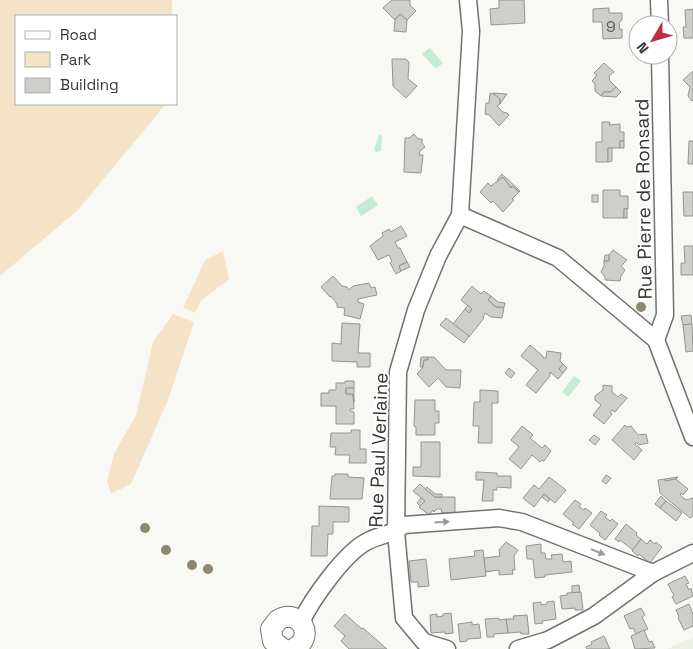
<svg xmlns="http://www.w3.org/2000/svg" width="693" height="649" font-family="'Space Grotesk',sans-serif">
	<rect width="100%" height="100%" fill="#f8f9f5"/>
	<polygon fill="#edf0e5" points="693,637 693,649 667,649"/>
	<g fill="#f5e3c7">
		<polygon points="0,0 172,0 172,16 16,16 16,104 172,104 172,105 165,105 78,210 0,276"/>
		<polygon points="223,251 229,279 201,301 195,313 183,308 205,260"/>
		<polygon points="173,314 194,322 168,400 131,484 111,494 107,481 114,454 136,415 153,342"/>
	</g>
	<g fill="#c2ecd4">
		<polygon points="430,48 443,63 436,69 422,54"/>
		<polygon points="379,134 382,136 381,151 376,152 374,150"/>
		<polygon points="372,196 378,205 361,216 356,207"/>
		<polygon points="574,376 581,381 568,397 562,392"/>
	</g>
	<g fill="#cececa" stroke="#959490">
		<polygon points="392,0 410,0 410,5 416,11 407,20 400,14 395,20 383,8"/>
		<polygon points="499,0 524,0 525,23 491,25 490,9 499,8"/>
		<polygon points="609,8 609,13 622,13 622,20 619,23 620,30 622,29 622,38 603,39 602,22 593,22 593,9"/>
		<polygon points="693,9 693,38 684,38 683,27 686,27 685,10"/>
		<polygon points="400,14 407,20 406,32 394,31 395,20"/>
		<polygon points="645,55 650,55 650,62 645,63"/>
		<polygon points="392,59 406,59 409,62 408,79 417,86 406,98 393,86"/>
		<polygon points="604,63 614,72 609,76 610,81 616,87 611,92 604,92 601,96 595,91 595,84 592,81 597,75 594,73"/>
		<polygon points="693,71 693,100 692,101 688,96 690,87 683,80"/>
		<polygon points="616,87 621,92 616,97 601,96 604,92 611,92"/>
		<polygon points="490,93 498,96 500,99 500,104 497,106 503,112 507,113 509,115 499,126 489,115 485,114 486,103 489,103"/>
		<polygon points="493,93 507,94 500,104 500,99"/>
		<polygon points="602,122 610,122 609,125 620,124 620,132 624,132 624,141 620,141 620,148 608,148 608,162 596,162 596,142 602,142"/>
		<polygon points="414,134 418,139 422,139 422,143 425,147 420,151 419,155 423,155 421,173 404,172 405,138 409,138"/>
		<rect x="620" y="141" width="4" height="7"/>
		<polygon points="689,141 693,141 693,164 688,164"/>
		<polygon points="608,148 612,148 612,161 608,162"/>
		<polygon points="502,174 520,191 519,192 512,186 511,188 503,177 498,181 497,180"/>
		<polygon points="503,177 511,188 512,186 519,192 512,199 514,200 503,212 493,201 491,203 480,192 488,183 491,186"/>
		<polygon points="603,190 620,190 620,196 628,196 628,209 624,209 624,218 603,218"/>
		<polygon points="683,192 693,192 693,216 684,216"/>
		<rect x="592" y="195" width="6" height="7"/>
		<rect x="624" y="209" width="3" height="9"/>
		<polygon points="401,226 407,236 395,242 398,248 400,248 407,262 399,266 401,271 396,274 390,263 392,261 389,255 378,260 370,246 383,236 382,233 389,229 391,232"/>
		<polygon points="684,246 693,246 693,275 681,275 681,263 685,263"/>
		<polygon points="613,250 627,260 621,266 625,270 621,276 620,281 605,280 605,277 601,272 604,266 604,261 609,261 609,255"/>
		<polygon points="605,255 609,255 609,261 604,261"/>
		<polygon points="407,262 410,267 401,271 399,266"/>
		<polygon points="333,276 342,286 347,287 349,290 353,286 369,283 371,288 375,287 377,295 358,299 358,302 364,304 360,319 344,315 345,308 337,307 337,304 331,296 330,297 321,287"/>
		<polygon points="472,286 481,294 484,291 491,296 488,300 496,307 504,307 502,318 491,317 485,313 483,317 484,318 469,337 453,324 465,309 469,313 472,309 461,300"/>
		<polygon points="491,296 498,302 505,303 504,307 496,307 488,300"/>
		<polygon points="468,305 472,309 469,313 465,309"/>
		<polygon points="691,315 692,324 683,325 681,316"/>
		<polygon points="446,318 469,336 464,343 440,325"/>
		<polygon points="342,323 360,324 358,353 370,353 370,367 357,367 357,362 332,361 332,343 341,344"/>
		<polygon points="692,324 693,351 686,352 683,325"/>
		<polygon points="530,345 543,356 543,358 546,358 547,351 561,353 560,361 563,364 559,369 563,373 558,379 550,372 550,376 536,393 526,385 538,370 521,356"/>
		<polygon points="421,357 428,357 428,360 424,360 423,367 420,367"/>
		<polygon points="428,357 434,357 446,370 461,370 460,388 446,387 438,378 429,387 417,374 423,367 424,360 428,360"/>
		<polygon points="563,364 567,368 563,373 559,369"/>
		<polygon points="509,368 515,373 511,378 505,373"/>
		<polygon points="345,381 354,381 354,388 346,388 346,394 353,394 354,409 350,409 350,411 354,412 354,424 336,424 336,406 321,406 321,393 329,393 329,390 336,390 336,383 345,383"/>
		<polygon points="603,385 612,386 612,392 618,397 621,394 627,398 615,412 612,410 610,413 612,414 604,424 593,415 601,405 595,400 595,396 603,390"/>
		<polygon points="346,388 354,388 354,402 353,394 346,394"/>
		<polygon points="480,390 498,391 498,403 492,403 492,443 478,443 479,426 473,426 474,402 480,402"/>
		<polygon points="415,400 435,400 435,411 439,411 439,423 435,423 435,435 416,435 416,427 414,426"/>
		<polygon points="625,425 627,427 631,426 638,435 646,434 648,443 639,445 636,442 635,444 642,450 634,460 612,440"/>
		<polygon points="522,426 533,435 530,438 542,448 545,445 551,451 544,461 542,460 540,462 532,455 521,469 509,459 519,447 511,440"/>
		<polygon points="351,430 360,430 360,449 366,449 366,463 349,463 350,455 335,455 336,447 330,447 331,433 351,433"/>
		<polygon points="594,435 600,439 595,445 589,440"/>
		<polygon points="421,442 440,442 440,477 413,476 413,467 421,467"/>
		<polygon points="476,472 497,473 497,476 511,476 511,488 497,487 497,490 493,490 493,501 482,501 484,480 476,480"/>
		<polygon points="335,474 348,474 348,477 364,478 362,499 330,499 332,476 335,476"/>
		<polygon points="606,475 611,478 606,484 602,481"/>
		<polygon points="549,477 566,490 555,503 544,494 534,507 523,498 534,485 539,489"/>
		<polygon points="678,477 676,479 665,481 665,479"/>
		<polygon points="665,479 665,481 676,479 688,489 683,495 681,493 680,495 686,500 693,498 693,516 690,518 660,493 658,480"/>
		<polygon points="420,484 435,497 455,497 455,513 442,513 441,509 437,509 434,512 433,510 429,515 419,507 425,501 413,491"/>
		<polygon points="427,487 435,494 442,494 442,497 435,497 425,489"/>
		<polygon points="544,494 550,499 548,502 542,497"/>
		<polygon points="661,496 666,501 660,508 655,504"/>
		<polygon points="421,498 425,501 420,506 417,503"/>
		<polygon points="575,500 581,504 579,507 584,510 585,508 592,513 579,529 572,524 574,523 563,514"/>
		<polygon points="666,501 682,513 676,521 660,508"/>
		<polygon points="319,506 349,507 349,522 333,522 333,534 328,534 327,556 311,556 312,526 319,526"/>
		<polygon points="601,511 607,515 605,517 610,521 612,519 618,524 605,540 599,535 600,533 590,525"/>
		<polygon points="626,524 637,533 636,535 641,539 633,550 620,540 619,542 615,539"/>
		<polygon points="641,539 647,544 650,540 655,544 656,542 662,547 650,563 639,554 638,556 632,551"/>
		<polygon points="506,542 518,550 514,556 515,570 512,570 513,574 499,575 499,570 485,572 484,558 500,556 499,550"/>
		<polygon points="541,544 541,553 545,553 546,559 552,559 551,555 562,554 563,562 571,561 572,572 545,575 545,577 535,578 533,559 527,559 526,546"/>
		<polygon points="483,550 486,576 451,580 449,559 475,556 474,551"/>
		<polygon points="426,559 429,586 418,587 418,582 411,582 409,561"/>
		<polygon points="685,576 689,583 686,584 689,590 691,588 693,596 676,604 672,597 674,596 668,584"/>
		<polygon points="579,585 580,592 572,593 572,586"/>
		<polygon points="581,592 583,610 575,610 575,608 562,609 560,596 567,595 567,593"/>
		<polygon points="554,601 556,619 542,621 543,623 535,624 533,603 541,602 541,605 547,604 547,602"/>
		<polygon points="689,604 693,614 693,626 684,630 678,618 679,617 676,610"/>
		<polygon points="641,608 645,615 642,617 648,629 636,634 633,628 630,629 624,616"/>
		<polygon points="451,613 453,633 445,634 445,632 431,633 430,615 437,614 437,617 443,616 443,614"/>
		<polygon points="345,614 362,629 363,628 387,649 349,649 341,641 345,636 334,626"/>
		<polygon points="527,615 529,634 521,634 521,632 508,633 506,619 514,619 513,616"/>
		<polygon points="499,618 499,620 506,619 508,633 494,634 494,637 487,637 485,619"/>
		<polygon points="472,622 472,625 479,624 481,638 467,639 467,641 460,642 458,624"/>
		<polygon points="644,630 649,642 652,641 655,648 635,649 631,636"/>
		<polygon points="604,636 610,649 587,649 586,647 592,644 591,642"/>
	</g>
	<g fill="none" stroke-linecap="round" stroke-linejoin="round">
		<defs>
			<g id="minor">
				<polyline points="659,0 660,25"/>
				<polyline points="460,215 558,258 656,340 693,437"/>
				<polyline points="656,340 665,315 660,55"/>
				<path d="M 301,622 C 312,599 344,554 366,542 C 380,534 391,536 404,525 L 499,518 L 522,522 L 653,573"/>
				<polyline points="447,649 424,642 404,618 396,532 398,372 416,310 438,256 460,215 471,31 468,0"/>
				<polyline points="518,649 548,640 594,616 653,573 693,553"/>
			</g>
			<path id="tertiary" d="M 283,649 L 273,641 L 271,629 L 278,620 C 300,607 317,638 293,649"/>
		</defs>
		<use href="#minor" stroke="#71726f" stroke-width="19"/>
		<use href="#tertiary" stroke="#71726f" stroke-width="22"/>
		<use href="#minor" stroke="#fff" stroke-width="16"/>
		<use href="#tertiary" stroke="#fff" stroke-width="20"/>
	</g>
	<g fill="#8f8673">
		<circle cx="641" cy="307" r="5"/>
		<circle cx="145" cy="528" r="5"/>
		<circle cx="166" cy="550" r="5"/>
		<circle cx="192" cy="565" r="5"/>
		<circle cx="208" cy="569" r="5"/>
	</g>
	<defs><path id="oneway-solid" d="M-6-.8H1V-3.2L6.5 0L1 3.2V.8H-6Z" transform="scale(1.25)"/></defs>
	<g fill="#9a9a9a">
		<use href="#oneway-solid" transform="translate(442 522) rotate(-4)"/>
		<use href="#oneway-solid" transform="translate(598 552) rotate(22)"/>
	</g>
	<g text-anchor="middle" stroke-width="4" stroke-linejoin="round" paint-order="stroke">
		<g font-size="16" fill="#5b5c5a">
			<text x="611" y="32">9</text>
		</g>
		<g font-size="19" fill="#353634" stroke="#fff">
			<text transform="translate(643 199) rotate(-91)" y="7">Rue Pierre de Ronsard</text>
			<text transform="translate(378 450) rotate(-88)" y="7">Rue Paul Verlaine</text>
		</g>
	</g>
	<rect x="15" y="15" width="162" height="90" fill="#ffffff" stroke="#aeafae"/>
	<rect x="25" y="31" width="25" height="8" fill="#ffffff" stroke="#aeafae"/>
	<text x="60" y="40" font-size="15" fill="#353634">Road</text>
	<rect x="25" y="52" width="25" height="15" fill="#f5e3c7" stroke="#aeafae"/>
	<text x="60" y="65" font-size="15" fill="#353634">Park</text>
	<rect x="25" y="78" width="25" height="15" fill="#cececa" stroke="#aeafae"/>
	<text x="60" y="90" font-size="15" fill="#353634">Building</text>
	<g transform="translate(653 40) rotate(232)"><circle r="24" fill="#ffffff" stroke="#aeafae"/>
	<path d="M0-4L9 19L0 12L-9 19Z" fill="#be2d41"/>
	<text y="-8" font-size="14" font-weight="bold" text-anchor="middle" fill="#353634">N</text>
	</g>
</svg>
